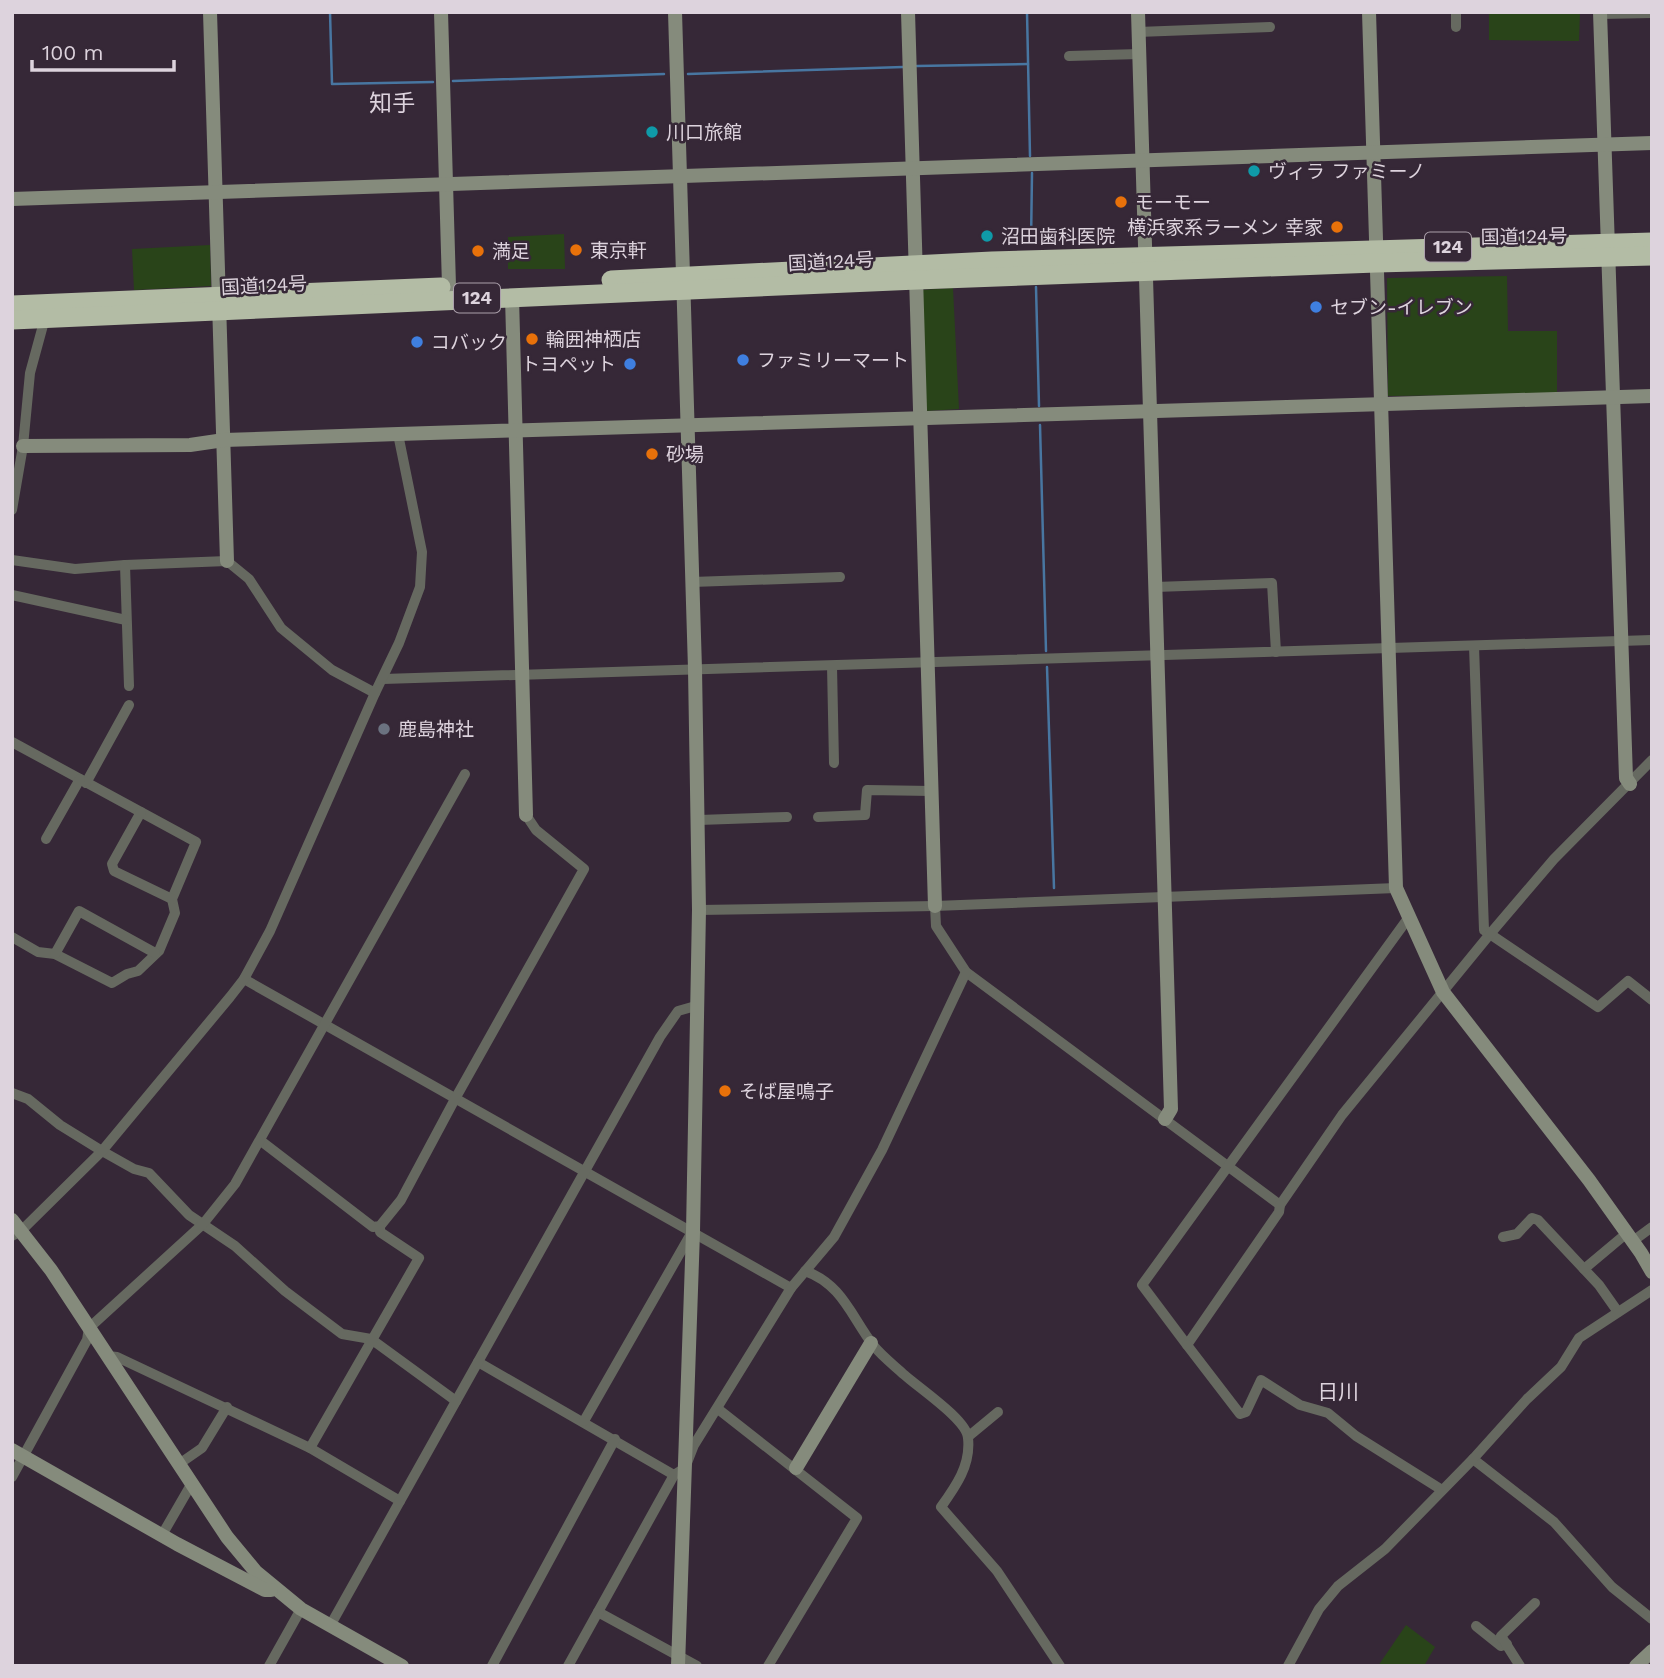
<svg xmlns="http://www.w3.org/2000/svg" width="1664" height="1678" font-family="'Work Sans','Noto Sans JP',sans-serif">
	<rect width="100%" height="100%" fill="#362837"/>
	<g fill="#294419">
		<polygon points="1489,12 1580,12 1579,41 1489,40"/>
		<polygon points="564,234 565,269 508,269 508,237"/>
		<polygon points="210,245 211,286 134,290 132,249"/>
		<polygon points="1507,276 1508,331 1557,331 1557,394 1388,396 1387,278"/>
		<polygon points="953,288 959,409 926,411 921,290"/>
		<polygon points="1406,1625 1435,1647 1424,1666 1378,1666"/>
	</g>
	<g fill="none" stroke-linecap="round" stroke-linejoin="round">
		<g stroke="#4876a1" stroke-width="2.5">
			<polyline points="330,12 332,84 433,82"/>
			<polyline points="1027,12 1030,156"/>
			<polyline points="917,66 1028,64"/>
			<polyline points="688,74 903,67"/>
			<polyline points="453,81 664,74"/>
			<polyline points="1031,243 1032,173"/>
			<polyline points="1036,287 1039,406"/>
			<polyline points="1040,425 1046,651"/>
			<polyline points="1047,667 1054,888"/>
		</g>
		<g stroke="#666960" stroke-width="10">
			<polyline points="1456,12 1456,27"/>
			<polyline points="1600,14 1652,13"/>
			<polyline points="1138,32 1270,27"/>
			<polyline points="1069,56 1139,54"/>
			<polyline points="12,510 23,446 30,373 45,318"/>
			<polyline points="12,560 75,569 125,565 227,561 249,579 281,628 332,670 375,693"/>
			<polyline points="125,565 129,686"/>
			<polyline points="692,582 840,577"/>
			<polyline points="1155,587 1272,583 1276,652"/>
			<polyline points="12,595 126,620"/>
			<polyline points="1474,646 1484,930 1598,1007 1628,981 1652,1000"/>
			<polyline points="832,666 834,763"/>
			<polyline points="383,679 1652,640"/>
			<polyline points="12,742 196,842 172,899 175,913 159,951 138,971 127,974 112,983 55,954 38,952 12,937"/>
			<polyline points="86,783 129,705"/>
			<polyline points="141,812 112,864 114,871 172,899"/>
			<polyline points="818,817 865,815 867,790 932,791"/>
			<polyline points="699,820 787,817"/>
			<polyline points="46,839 80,779"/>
			<polyline points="935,906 936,926 966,972 1280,1205 1342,1115 1490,934 1554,859 1652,760"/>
			<polyline points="699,910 935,906 1396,888"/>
			<polyline points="55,954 79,911 155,953"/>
			<polyline points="244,979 791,1288"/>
			<polyline points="12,1093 28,1099 60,1125 102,1151 134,1169 149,1173 189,1215 235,1246 285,1291 342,1334 371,1339 456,1401"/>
			<polyline points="261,1141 373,1227 380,1226 401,1200 455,1099 584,869 536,830 526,815"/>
			<polyline points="1280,1205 1279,1212 1187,1345 1142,1285 1409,917"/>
			<polyline points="12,1236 21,1231 102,1151 230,997 244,979 270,931 375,693 399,643 420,587 422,552 398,434"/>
			<polyline points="1503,1237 1517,1234 1532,1218 1538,1220 1599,1285 1618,1312"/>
			<polyline points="1633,1241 1652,1227"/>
			<polyline points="1584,1269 1627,1233"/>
			<path d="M 805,1271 C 842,1284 851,1316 873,1345 C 880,1354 891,1363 900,1371 C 914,1385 967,1419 968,1438 C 971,1465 956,1486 941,1507 L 997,1571 L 1060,1666"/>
			<polyline points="1187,1345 1240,1414 1246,1412 1261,1380 1300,1405 1328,1413 1356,1436 1442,1490"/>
			<polyline points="108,1356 117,1357 310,1448 400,1501"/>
			<polyline points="478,1362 674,1475"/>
			<polyline points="718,1409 857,1518 768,1666"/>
			<polyline points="584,1421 692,1232"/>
			<polyline points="969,1436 998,1412"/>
			<polyline points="310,1448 419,1258 380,1232 380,1226"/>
			<polyline points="1473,1459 1554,1522 1612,1587 1652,1619"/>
			<polyline points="179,1464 202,1448 227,1407"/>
			<polyline points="12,1477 87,1340 89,1328 203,1224 235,1184 465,774"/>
			<polyline points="162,1535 192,1483"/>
			<polyline points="598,1612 697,1666"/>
			<polyline points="330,1626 660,1037 678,1011 699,1005"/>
			<polyline points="1476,1626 1501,1646 1507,1644"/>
			<polyline points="269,1666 301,1609"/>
			<polyline points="492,1666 615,1439"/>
			<polyline points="568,1666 674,1475 685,1468 694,1445 791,1288 834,1237 882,1150 966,972"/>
			<polyline points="1288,1666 1319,1609 1338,1586 1385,1549 1473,1459 1527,1399 1561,1367 1579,1338 1652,1290"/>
			<polyline points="1520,1666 1501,1636 1535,1603"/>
		</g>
		<g stroke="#858b7c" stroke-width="14">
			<polyline points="210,12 227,561"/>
			<polyline points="441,12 449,286"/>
			<polyline points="675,12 695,669 699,910 693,1232 678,1666"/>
			<polyline points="908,12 935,906"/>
			<polyline points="1138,12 1171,1109 1165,1119"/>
			<polyline points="1369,12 1396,888 1443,992 1589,1180 1641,1253 1652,1272"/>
			<polyline points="1600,12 1626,778 1630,784"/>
			<polyline points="12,199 1652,143"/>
			<polyline points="512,297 526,815"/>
			<polyline points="23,446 190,445 224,440 398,434 1652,396"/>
			<polyline points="12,1220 51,1270 227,1537 256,1572 301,1609 402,1666"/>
			<polyline points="12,1450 177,1544 265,1590 271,1590"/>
			<polyline points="796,1468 871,1343"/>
			<polyline points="1636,1666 1652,1651"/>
		</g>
		<g stroke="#b3bca5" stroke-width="19">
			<polyline points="611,280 992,261 1652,242"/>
			<polyline points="12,305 441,287"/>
			<polyline points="12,320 917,280 1376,263 1652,256"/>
		</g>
	</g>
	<g fill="#0f9aa8" stroke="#362837" stroke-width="2.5">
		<circle cx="652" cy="132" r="7"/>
		<circle cx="1254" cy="171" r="7"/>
		<circle cx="987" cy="236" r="7"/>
	</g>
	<g fill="#e8710a" stroke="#362837" stroke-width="2.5">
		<circle cx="1121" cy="202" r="7"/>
		<circle cx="1337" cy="227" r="7"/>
		<circle cx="576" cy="250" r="7"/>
		<circle cx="478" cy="251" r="7"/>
		<circle cx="532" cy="339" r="7"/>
		<circle cx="652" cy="454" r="7"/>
		<circle cx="725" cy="1091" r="7"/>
	</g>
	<g fill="#3f7fe0" stroke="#362837" stroke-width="2.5">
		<circle cx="1316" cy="307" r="7"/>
		<circle cx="417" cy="342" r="7"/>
		<circle cx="743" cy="360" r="7"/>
		<circle cx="630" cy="364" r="7"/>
	</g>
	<circle fill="#6b7280" stroke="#362837" stroke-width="2.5" cx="384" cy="729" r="7"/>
	<g text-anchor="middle" stroke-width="5" stroke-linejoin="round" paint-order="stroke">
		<g fill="#362837" stroke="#aba0ab" stroke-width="2">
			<rect x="1425" y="232.5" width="46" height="29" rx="5"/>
			<rect x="454" y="283.5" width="46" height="29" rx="5"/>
		</g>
		<g font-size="18" font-weight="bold" fill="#ddd3dd">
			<text x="1448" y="253">124</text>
			<text x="477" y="304">124</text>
		</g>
		<g font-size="19" fill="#ddd3dd" stroke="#362837" text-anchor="start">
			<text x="666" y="139">川口旅館</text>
			<text x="1268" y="178">ヴィラ ファミーノ</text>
			<text x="1135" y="209">モーモー</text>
			<text x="1323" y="234" text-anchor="end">横浜家系ラーメン 幸家</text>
			<text x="1001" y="243">沼田歯科医院</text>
			<text x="590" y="257">東京軒</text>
			<text x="492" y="258">満足</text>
			<text x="1330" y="314">セブン-イレブン</text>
			<text x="546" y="346">輪囲神栖店</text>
			<text x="431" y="349">コバック</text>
			<text x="757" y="367">ファミリーマート</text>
			<text x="616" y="371" text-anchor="end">トヨペット</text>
			<text x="666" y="461">砂場</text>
			<text x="398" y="736">鹿島神社</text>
			<text x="739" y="1098">そば屋鳴子</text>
		</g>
		<g font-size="19" fill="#ddd3dd" stroke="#362837">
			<text transform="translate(1524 236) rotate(-1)" y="7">国道124号</text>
			<text transform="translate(831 261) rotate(-3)" y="7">国道124号</text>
			<text transform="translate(264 285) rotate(-3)" y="7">国道124号</text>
		</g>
		<g font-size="21" fill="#ddd3dd" stroke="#362837">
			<text x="1338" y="1399">日川</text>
		</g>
		<g font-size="23" fill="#ddd3dd" stroke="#362837">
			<text x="392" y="111">知手</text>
		</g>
	</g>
	<rect width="1664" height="1678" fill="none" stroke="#ddd3dd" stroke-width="28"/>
	<path d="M32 60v10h142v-10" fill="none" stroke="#ddd3dd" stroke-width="3.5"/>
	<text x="42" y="60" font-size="21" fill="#ddd3dd" stroke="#362837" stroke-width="5" paint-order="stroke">100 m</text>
</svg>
